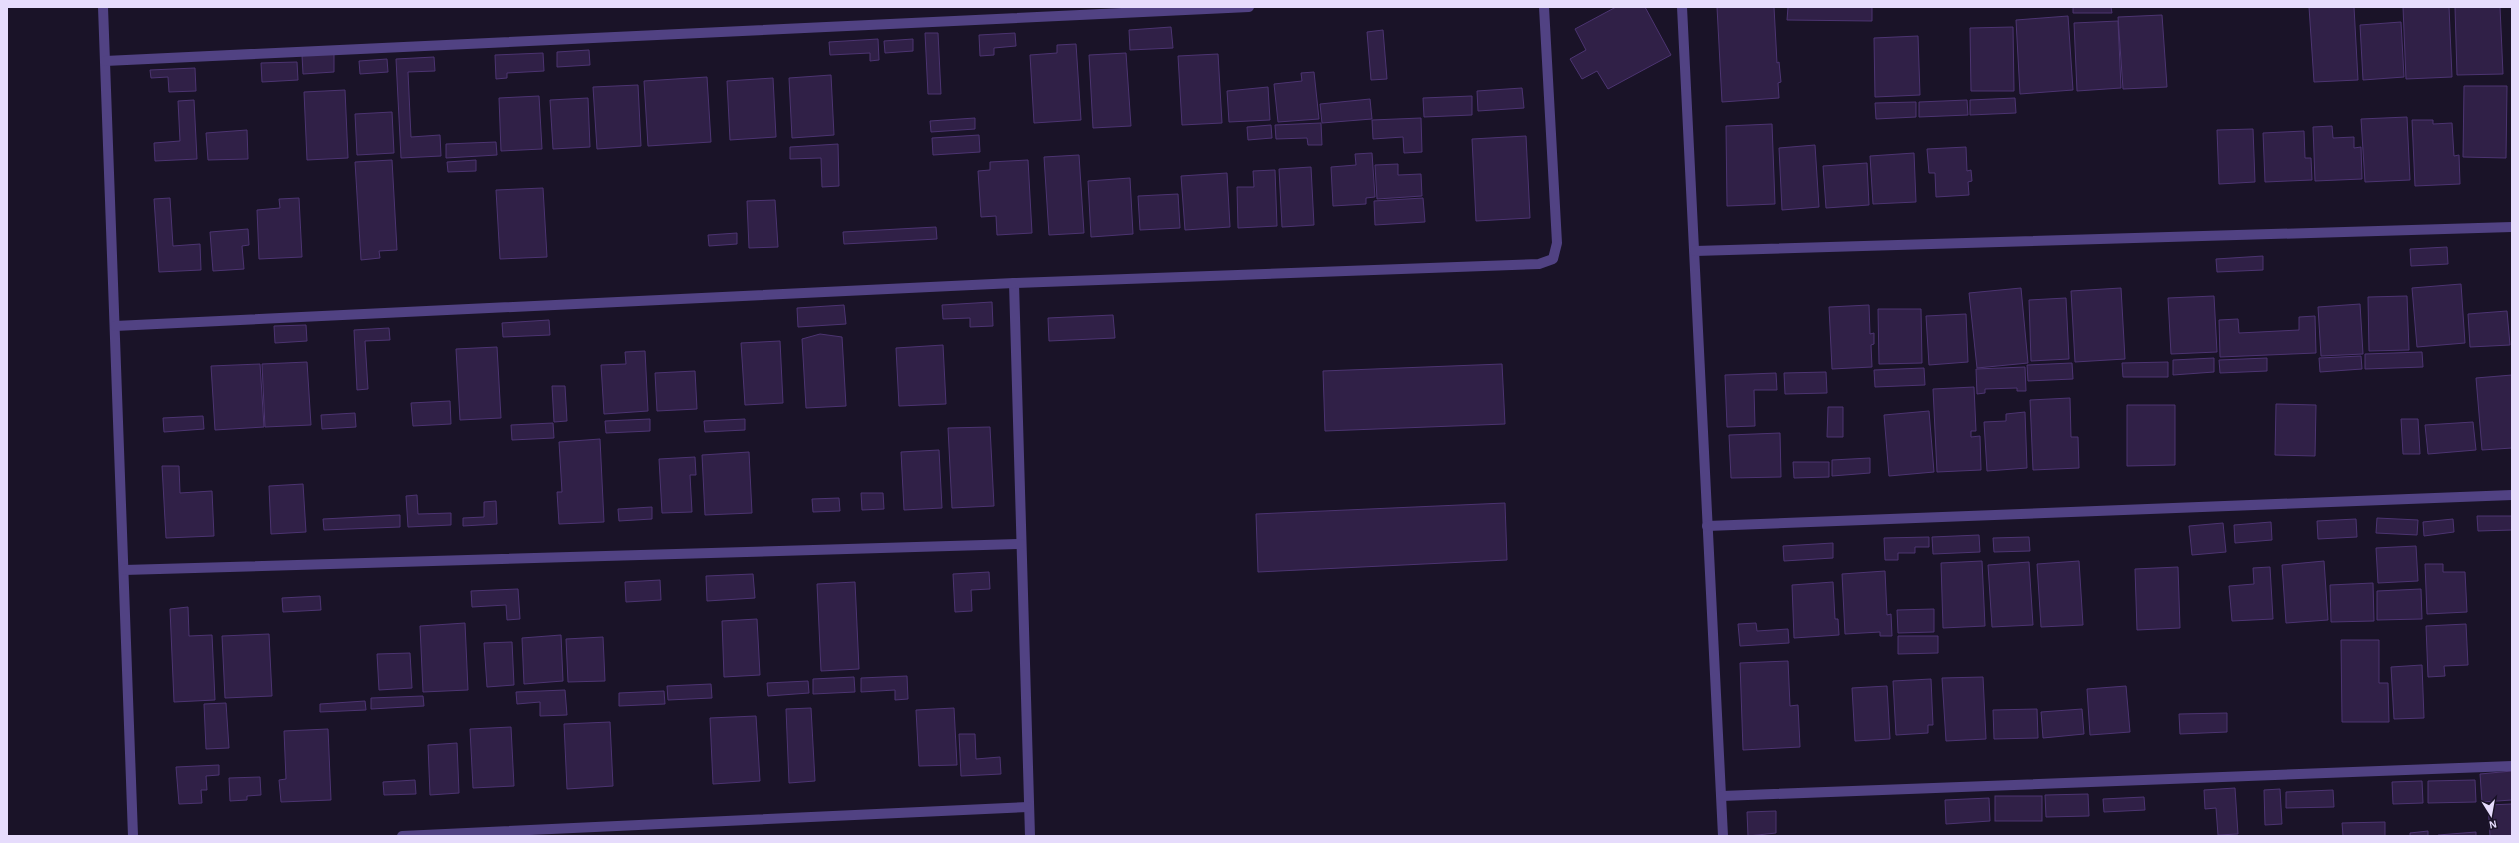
<svg xmlns="http://www.w3.org/2000/svg" width="2519" height="843" font-family="'Alegreya Sans',sans-serif">
	<rect width="100%" height="100%" fill="#1a1328"/>
	<g fill="#302047" stroke="#4c3471">
		<polygon points="1616,7 1645,7 1671,55 1608,89 1597,71 1582,79 1570,59 1586,50 1575,29"/>
		<polygon points="1717,7 1774,7 1777,63 1779,62 1781,82 1778,83 1779,98 1722,102"/>
		<polygon points="1788,7 1872,7 1872,21 1787,20"/>
		<polygon points="2073,7 2111,7 2112,13 2073,13"/>
		<polygon points="2309,7 2354,7 2358,80 2314,82"/>
		<polygon points="2403,7 2449,7 2452,77 2406,79"/>
		<polygon points="2455,7 2500,7 2503,74 2457,75"/>
		<polygon points="2162,15 2167,87 2123,89 2118,17"/>
		<polygon points="2068,16 2073,90 2020,94 2016,20"/>
		<polygon points="2118,21 2121,88 2077,91 2074,23"/>
		<polygon points="2401,22 2404,77 2363,80 2360,25"/>
		<polygon points="1171,27 1173,48 1130,50 1129,30"/>
		<polygon points="2013,27 2014,91 1971,91 1970,28"/>
		<polygon points="1383,30 1387,79 1371,80 1367,32"/>
		<polygon points="925,33 938,33 941,94 928,94"/>
		<polygon points="1015,33 1016,46 994,48 994,55 980,56 979,35"/>
		<polygon points="1918,36 1920,95 1875,97 1874,38"/>
		<polygon points="878,39 879,60 870,61 870,53 830,55 829,42"/>
		<polygon points="913,39 913,51 885,53 884,41"/>
		<polygon points="1076,44 1081,120 1034,123 1030,55 1057,53 1057,45"/>
		<polygon points="589,50 590,65 557,67 557,52"/>
		<polygon points="543,53 544,71 507,73 507,78 496,79 495,55"/>
		<polygon points="1126,53 1131,126 1093,128 1089,55"/>
		<polygon points="334,54 334,72 303,74 302,55"/>
		<polygon points="1218,54 1222,123 1182,125 1178,56"/>
		<polygon points="434,57 435,71 408,72 411,137 440,135 441,156 401,158 396,59"/>
		<polygon points="387,59 388,72 360,74 359,61"/>
		<polygon points="297,62 298,80 262,82 261,63"/>
		<polygon points="195,68 196,91 169,92 168,77 151,78 150,70"/>
		<polygon points="1314,72 1319,119 1278,122 1274,84 1302,81 1301,73"/>
		<polygon points="831,75 834,135 792,138 789,78"/>
		<polygon points="707,77 711,142 648,146 644,81"/>
		<polygon points="773,78 776,137 730,140 727,81"/>
		<polygon points="638,85 641,146 597,149 593,87"/>
		<polygon points="2464,86 2507,86 2506,158 2463,157"/>
		<polygon points="1268,87 1270,120 1229,122 1227,91"/>
		<polygon points="1522,88 1524,108 1478,111 1477,91"/>
		<polygon points="345,90 348,158 307,160 304,92"/>
		<polygon points="539,96 542,149 501,151 499,98"/>
		<polygon points="1472,96 1472,115 1424,117 1423,98"/>
		<polygon points="588,98 590,147 553,149 550,100"/>
		<polygon points="2015,98 2016,113 1970,115 1970,100"/>
		<polygon points="1370,99 1372,119 1322,123 1320,104"/>
		<polygon points="194,100 197,159 155,161 154,143 180,141 178,101"/>
		<polygon points="1967,100 1968,115 1919,117 1919,102"/>
		<polygon points="1916,102 1916,117 1876,119 1875,103"/>
		<polygon points="392,112 394,153 357,155 355,114"/>
		<polygon points="2407,117 2410,180 2365,182 2361,119"/>
		<polygon points="975,118 975,129 931,132 930,121"/>
		<polygon points="1421,118 1422,152 1404,153 1403,137 1373,139 1372,120"/>
		<polygon points="2412,120 2433,120 2433,124 2452,123 2454,156 2459,155 2460,184 2415,186"/>
		<polygon points="1321,123 1322,145 1308,145 1307,138 1276,139 1275,125"/>
		<polygon points="1772,124 1775,204 1727,206 1726,126"/>
		<polygon points="1271,125 1272,138 1248,140 1247,127"/>
		<polygon points="2332,126 2333,138 2354,137 2354,148 2361,147 2362,179 2315,181 2313,127"/>
		<polygon points="2253,129 2255,182 2219,184 2217,130"/>
		<polygon points="247,130 248,159 208,160 206,133"/>
		<polygon points="2304,131 2305,158 2311,158 2312,180 2265,182 2263,133"/>
		<polygon points="979,135 980,152 933,155 932,138"/>
		<polygon points="1526,136 1530,218 1476,221 1472,139"/>
		<polygon points="496,142 497,155 446,158 446,144"/>
		<polygon points="838,144 839,186 822,187 821,158 790,159 790,147"/>
		<polygon points="1815,145 1819,207 1782,210 1779,148"/>
		<polygon points="1966,147 1967,171 1971,170 1972,181 1968,182 1969,195 1936,197 1935,173 1929,173 1927,149"/>
		<polygon points="1372,153 1375,197 1366,198 1366,204 1333,206 1331,167 1356,165 1355,154"/>
		<polygon points="1914,153 1916,202 1873,204 1870,156"/>
		<polygon points="1079,155 1084,233 1049,235 1044,157"/>
		<polygon points="392,160 397,250 379,251 380,258 361,260 355,162"/>
		<polygon points="476,160 476,171 448,172 447,162"/>
		<polygon points="1028,160 1032,233 997,235 996,216 981,217 978,171 990,170 990,162"/>
		<polygon points="1867,163 1869,205 1826,208 1823,166"/>
		<polygon points="1398,164 1398,175 1421,174 1422,196 1377,199 1375,165"/>
		<polygon points="1311,167 1314,225 1282,227 1279,169"/>
		<polygon points="1275,170 1277,226 1238,228 1237,187 1254,187 1253,171"/>
		<polygon points="1227,173 1230,227 1185,230 1181,176"/>
		<polygon points="1130,178 1133,234 1091,237 1088,181"/>
		<polygon points="543,188 547,257 500,259 496,190"/>
		<polygon points="1178,194 1180,228 1140,230 1138,196"/>
		<polygon points="170,198 173,246 200,244 201,270 159,272 154,199"/>
		<polygon points="299,198 302,257 259,259 257,210 280,208 279,199"/>
		<polygon points="1423,198 1425,222 1375,225 1374,201"/>
		<polygon points="775,200 778,247 749,248 747,201"/>
		<polygon points="936,227 937,239 844,244 843,232"/>
		<polygon points="248,229 249,245 242,246 244,269 213,271 210,232"/>
		<polygon points="737,233 737,244 709,246 708,235"/>
		<polygon points="2447,247 2448,264 2411,266 2410,249"/>
		<polygon points="2263,256 2263,270 2217,272 2216,259"/>
		<polygon points="2461,284 2465,343 2417,347 2412,288"/>
		<polygon points="2021,288 2028,363 1977,368 1969,293"/>
		<polygon points="2121,288 2125,359 2075,362 2071,291"/>
		<polygon points="2214,296 2217,352 2171,354 2168,298"/>
		<polygon points="2407,296 2409,350 2369,351 2368,297"/>
		<polygon points="2066,298 2069,359 2031,361 2029,300"/>
		<polygon points="992,302 993,326 970,327 970,318 943,319 942,305"/>
		<polygon points="2360,304 2363,354 2321,356 2318,307"/>
		<polygon points="844,305 846,324 798,327 797,308"/>
		<polygon points="1869,305 1870,334 1874,333 1874,344 1871,345 1872,367 1832,369 1829,307"/>
		<polygon points="1878,309 1921,309 1922,363 1879,364"/>
		<polygon points="2507,311 2510,345 2470,347 2468,314"/>
		<polygon points="1966,314 1968,362 1929,365 1926,316"/>
		<polygon points="1113,315 1115,338 1049,341 1048,318"/>
		<polygon points="2315,316 2316,353 2220,357 2219,320 2238,319 2239,333 2299,330 2299,317"/>
		<polygon points="549,320 550,335 503,337 502,323"/>
		<polygon points="306,325 307,341 275,343 274,326"/>
		<polygon points="389,328 390,340 365,341 368,389 357,390 354,330"/>
		<polygon points="820,334 842,337 846,406 806,408 802,339"/>
		<polygon points="780,341 783,403 745,405 741,343"/>
		<polygon points="943,345 946,404 899,406 896,348"/>
		<polygon points="497,347 501,418 460,420 456,349"/>
		<polygon points="645,351 648,411 604,414 601,365 626,364 625,352"/>
		<polygon points="2422,352 2423,367 2365,369 2365,354"/>
		<polygon points="2361,356 2362,369 2320,372 2319,358"/>
		<polygon points="2214,358 2214,372 2173,375 2173,360"/>
		<polygon points="2267,358 2267,371 2220,373 2219,360"/>
		<polygon points="307,362 311,425 265,427 262,364"/>
		<polygon points="2168,362 2168,377 2123,377 2122,363"/>
		<polygon points="2072,363 2073,379 2028,381 2027,365"/>
		<polygon points="260,364 264,427 215,430 211,366"/>
		<polygon points="1502,364 1505,424 1325,431 1323,371"/>
		<polygon points="2025,367 2026,391 2017,391 2017,388 1985,389 1985,393 1977,394 1976,369"/>
		<polygon points="1924,368 1925,385 1875,387 1874,370"/>
		<polygon points="695,371 697,409 657,411 655,373"/>
		<polygon points="1826,372 1827,393 1785,394 1784,373"/>
		<polygon points="1776,373 1777,390 1754,390 1755,426 1727,427 1725,375"/>
		<polygon points="2512,375 2512,448 2482,450 2476,378"/>
		<polygon points="552,386 565,386 567,421 554,422"/>
		<polygon points="1974,387 1976,431 1971,431 1971,437 1980,436 1981,470 1937,472 1933,389"/>
		<polygon points="2070,398 2071,437 2078,437 2079,468 2033,470 2030,400"/>
		<polygon points="450,401 451,424 413,426 411,403"/>
		<polygon points="2276,404 2316,405 2315,456 2275,455"/>
		<polygon points="2127,405 2175,405 2175,465 2127,466"/>
		<polygon points="1828,407 1843,407 1843,437 1827,437"/>
		<polygon points="1929,411 1934,472 1889,476 1884,415"/>
		<polygon points="2025,412 2027,468 1987,471 1984,422 2006,421 2006,414"/>
		<polygon points="355,413 356,427 322,429 321,415"/>
		<polygon points="203,416 204,429 164,432 163,418"/>
		<polygon points="650,419 650,431 606,433 605,421"/>
		<polygon points="745,419 745,430 705,432 704,421"/>
		<polygon points="2401,419 2418,419 2420,454 2403,454"/>
		<polygon points="2473,422 2476,450 2428,454 2425,425"/>
		<polygon points="553,423 554,438 512,440 511,425"/>
		<polygon points="990,427 994,506 952,508 948,428"/>
		<polygon points="1780,433 1781,477 1731,478 1729,435"/>
		<polygon points="600,439 604,522 559,524 557,492 562,492 559,442"/>
		<polygon points="939,450 942,508 904,510 901,452"/>
		<polygon points="749,452 752,513 705,515 702,455"/>
		<polygon points="695,457 696,475 690,475 692,512 662,513 659,459"/>
		<polygon points="1870,458 1870,473 1832,476 1832,460"/>
		<polygon points="1793,462 1829,462 1829,477 1794,478"/>
		<polygon points="162,466 179,466 180,493 212,491 214,536 166,538"/>
		<polygon points="303,484 306,532 271,534 269,486"/>
		<polygon points="861,493 883,493 884,509 862,510"/>
		<polygon points="417,495 418,514 451,513 451,525 408,527 406,496"/>
		<polygon points="839,498 840,511 813,512 812,499"/>
		<polygon points="496,501 497,524 463,526 463,518 484,517 484,502"/>
		<polygon points="1505,503 1507,560 1258,572 1256,514"/>
		<polygon points="652,507 652,519 619,521 618,509"/>
		<polygon points="400,515 400,527 324,530 323,519"/>
		<polygon points="2477,516 2512,516 2512,530 2478,531"/>
		<polygon points="2377,518 2418,520 2417,535 2376,533"/>
		<polygon points="2356,519 2357,537 2318,539 2317,521"/>
		<polygon points="2453,519 2454,532 2424,536 2423,522"/>
		<polygon points="2271,522 2272,540 2235,543 2234,525"/>
		<polygon points="2223,523 2226,552 2192,555 2189,526"/>
		<polygon points="1979,535 1980,552 1933,554 1932,537"/>
		<polygon points="1929,537 1929,547 1915,547 1915,553 1898,553 1898,560 1885,560 1884,538"/>
		<polygon points="2029,537 2030,551 1994,552 1993,538"/>
		<polygon points="1833,543 1833,558 1784,561 1783,546"/>
		<polygon points="2416,546 2418,581 2378,583 2376,548"/>
		<polygon points="1982,561 1985,626 1943,628 1941,563"/>
		<polygon points="2079,561 2083,625 2041,627 2037,564"/>
		<polygon points="2324,561 2328,620 2286,623 2282,565"/>
		<polygon points="2029,562 2033,625 1992,627 1988,565"/>
		<polygon points="2425,564 2443,564 2443,572 2465,572 2467,612 2427,614"/>
		<polygon points="2178,567 2180,628 2137,630 2135,569"/>
		<polygon points="2270,567 2273,619 2232,621 2229,586 2254,584 2253,568"/>
		<polygon points="1885,571 1887,615 1891,614 1892,636 1880,636 1880,632 1845,634 1842,574"/>
		<polygon points="989,572 990,589 971,590 972,611 955,612 953,574"/>
		<polygon points="753,574 755,598 707,601 706,576"/>
		<polygon points="660,580 661,600 626,602 625,582"/>
		<polygon points="855,582 859,669 821,671 817,584"/>
		<polygon points="1833,582 1835,619 1838,619 1839,635 1794,638 1792,585"/>
		<polygon points="2373,583 2374,621 2331,622 2330,585"/>
		<polygon points="518,589 520,619 507,620 506,605 472,607 471,591"/>
		<polygon points="2421,589 2422,619 2377,620 2377,591"/>
		<polygon points="320,596 321,610 283,612 282,598"/>
		<polygon points="188,607 189,636 212,635 215,700 174,702 170,609"/>
		<polygon points="1934,609 1934,632 1898,633 1897,610"/>
		<polygon points="757,619 760,675 724,677 722,621"/>
		<polygon points="465,623 468,690 423,692 420,626"/>
		<polygon points="1756,623 1757,631 1788,629 1789,643 1740,646 1738,624"/>
		<polygon points="2466,624 2468,665 2444,666 2445,676 2428,677 2426,626"/>
		<polygon points="269,634 272,696 225,698 222,636"/>
		<polygon points="561,635 563,681 524,684 522,638"/>
		<polygon points="1898,636 1938,636 1938,653 1898,654"/>
		<polygon points="603,637 605,681 568,682 566,639"/>
		<polygon points="2341,640 2379,640 2379,683 2388,683 2389,722 2342,722"/>
		<polygon points="512,642 514,685 487,687 484,643"/>
		<polygon points="410,653 412,688 379,690 377,654"/>
		<polygon points="1788,661 1790,706 1798,705 1800,747 1743,750 1740,663"/>
		<polygon points="2422,665 2424,718 2394,719 2391,667"/>
		<polygon points="907,676 908,699 895,700 895,690 861,692 861,678"/>
		<polygon points="854,677 855,692 813,694 813,679"/>
		<polygon points="1983,677 1986,739 1946,741 1942,678"/>
		<polygon points="1931,679 1933,725 1928,725 1928,733 1896,735 1893,681"/>
		<polygon points="808,681 809,693 768,696 767,683"/>
		<polygon points="711,684 712,698 668,700 667,686"/>
		<polygon points="1887,686 1890,739 1855,741 1852,688"/>
		<polygon points="2126,686 2130,732 2090,735 2087,689"/>
		<polygon points="565,690 567,715 540,716 540,702 517,704 516,692"/>
		<polygon points="664,691 665,704 619,706 619,693"/>
		<polygon points="423,696 424,706 371,709 371,698"/>
		<polygon points="365,701 366,710 320,712 320,704"/>
		<polygon points="226,703 229,748 206,749 204,704"/>
		<polygon points="811,708 815,781 789,783 786,709"/>
		<polygon points="954,708 957,765 919,766 916,710"/>
		<polygon points="2037,709 2038,738 1994,739 1993,710"/>
		<polygon points="2082,709 2084,734 2043,738 2041,712"/>
		<polygon points="2227,713 2227,732 2180,734 2179,714"/>
		<polygon points="756,716 760,781 713,784 710,718"/>
		<polygon points="610,722 613,786 567,789 564,724"/>
		<polygon points="511,727 514,786 473,788 470,729"/>
		<polygon points="328,729 331,800 281,802 279,780 286,779 284,731"/>
		<polygon points="959,734 975,734 976,759 1000,757 1001,774 961,776"/>
		<polygon points="457,743 459,793 430,795 428,745"/>
		<polygon points="219,765 219,775 206,776 207,790 201,790 202,803 179,804 176,767"/>
		<polygon points="2512,771 2512,800 2482,802 2480,774"/>
		<polygon points="260,777 261,795 247,796 247,800 230,801 229,778"/>
		<polygon points="415,780 416,794 384,795 383,782"/>
		<polygon points="2475,780 2476,802 2428,803 2428,781"/>
		<polygon points="2422,781 2423,803 2393,804 2392,782"/>
		<polygon points="2235,788 2238,834 2218,835 2216,808 2205,809 2204,790"/>
		<polygon points="2280,789 2282,824 2265,825 2264,790"/>
		<polygon points="2333,790 2334,807 2286,808 2286,792"/>
		<polygon points="2088,794 2089,816 2046,817 2045,795"/>
		<rect x="1995" y="796" width="47" height="25"/>
		<polygon points="2144,797 2145,810 2104,812 2103,799"/>
		<polygon points="1989,798 1990,821 1946,824 1945,800"/>
		<polygon points="2512,804 2512,836 2490,836 2488,805"/>
		<polygon points="1776,811 1776,833 1748,836 1747,812"/>
		<polygon points="2385,822 2385,836 2343,836 2342,823"/>
		<polygon points="2428,831 2428,836 2410,836 2410,833"/>
		<polygon points="2476,832 2476,836 2439,836 2438,835"/>
	</g>
	<g fill="none" stroke-linecap="round" stroke-linejoin="round">
		<g stroke="#514283" stroke-width="10">
			<polyline points="103,7 133,836"/>
			<polyline points="1682,7 1723,836"/>
			<polyline points="105,61 1249,7"/>
			<polyline points="1695,251 2512,227"/>
			<polyline points="1014,283 1030,836"/>
			<polyline points="115,326 1014,283 1539,264 1553,259 1557,243 1544,7"/>
			<polyline points="1707,526 2512,495"/>
			<polyline points="124,570 1021,544"/>
			<polyline points="1722,796 2512,766"/>
			<polyline points="402,836 1028,807"/>
		</g>
	</g>
	<rect width="2519" height="843" fill="none" stroke="#e6dcfc" stroke-width="16"/>
	<g transform="translate(2491 815) rotate(169)" stroke="#1a1328" stroke-width="3" paint-order="stroke">
	<path d="M0-3L7 15L0 10L-7 15Z" fill="#e6dcfc"/>
	<text y="-6" font-size="11" font-weight="bold" text-anchor="middle" fill="#e6dcfc">N</text>
	</g>
</svg>
